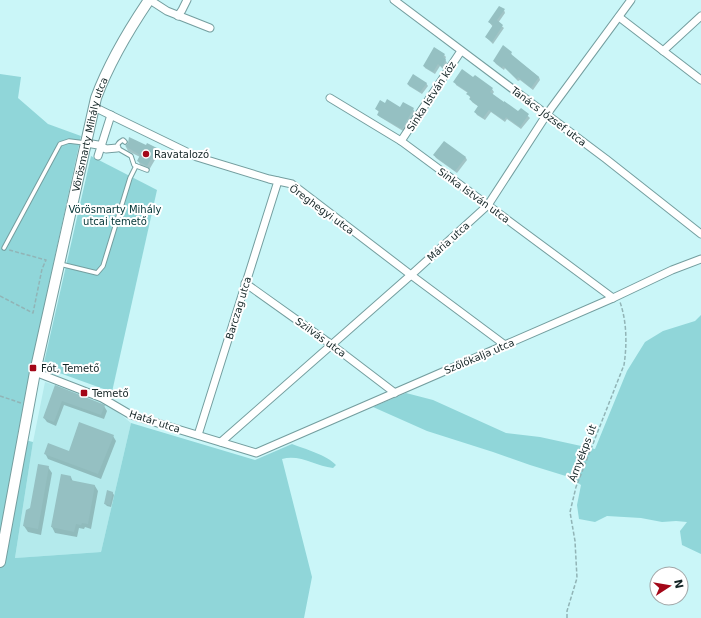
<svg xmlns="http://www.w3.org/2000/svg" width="701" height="618" font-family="'DejaVu Sans',sans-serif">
	<rect width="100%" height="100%" fill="#caf6f8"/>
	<polygon fill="#b4eaec" points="45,382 104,401 131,423 101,552 15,558 33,442"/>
	<g fill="#90d6d9">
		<path d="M 0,74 L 21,77 L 18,98 L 48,124 L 81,136 L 31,367 L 17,438 L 33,442 L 15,558 L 101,552 L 131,423 L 255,460 L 292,444 C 305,449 327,455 336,465 L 333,468 C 315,466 300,454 282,459 L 312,577 L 304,618 L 0,618 Z"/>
		<polygon points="91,156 157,190 112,392 43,367"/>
		<polygon points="701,315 701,554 682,545 680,531 687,522 676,521 662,522 641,518 607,516 595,522 579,519 577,505 581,485 569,477 530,465 493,452 427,431 373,407 406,393 433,400 506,433 540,437 595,449 627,371 645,342 663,331 695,321"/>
	</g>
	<g fill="#0003">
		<polygon points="504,10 505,13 498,23 504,28 493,44 486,37 493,27 489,22"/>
		<polygon points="511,53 512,56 539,77 540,80 533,90 520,80 518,81 505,68 504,70 496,64 494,61"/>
		<polygon points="444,55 446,57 445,59 447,63 443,69 440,66 435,74 425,68 424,66"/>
		<polygon points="455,82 492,89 494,92 492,95 519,113 521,109 530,118 521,129 507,119 505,122 491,112 485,120 477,115 475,112 479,107 472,102 468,93 456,85"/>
		<polygon points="426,83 428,86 422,94 409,86 408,84"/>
		<polygon points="376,109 413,109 415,112 403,131 380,117 378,115 380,113"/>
		<polygon points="444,143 466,158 467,160 457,173 436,158 434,155"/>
		<polygon points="129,144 156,149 159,153 149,170 141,166 138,161 140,157 128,151 126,147"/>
		<polygon points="56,387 104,406 107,411 104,419 64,405 56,426 47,422 44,418"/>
		<polygon points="113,436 116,441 101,479 48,459 45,453 69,452"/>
		<polygon points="48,467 52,473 41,535 28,532 24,526"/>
		<polygon points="62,476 71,477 73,482 95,486 98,491 91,529 85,527 84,529 79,528 77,537 55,533 52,527"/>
		<polygon points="112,492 114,495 111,507 107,506 105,504"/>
	</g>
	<g fill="#95c0c2">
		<polygon points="499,6 505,9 497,20 503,25 492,42 485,37 493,25 488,22"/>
		<polygon points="503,45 512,52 511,54 539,77 531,88 518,77 517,79 503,66 502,68 493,61"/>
		<polygon points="434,47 445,54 443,57 446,59 442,67 438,64 433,72 423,66"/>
		<polygon points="462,69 473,77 475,75 493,88 490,92 504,102 504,101 518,111 521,108 529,114 520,127 506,117 504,120 489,110 483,118 474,112 478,106 469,99 471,97 466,94 468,92 453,82"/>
		<polygon points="413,74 427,83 420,92 407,84"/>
		<polygon points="387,99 400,107 403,102 414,108 402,129 377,115 379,111 375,109 380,100 385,103"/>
		<polygon points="129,137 146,145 147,143 157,148 147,166 137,161 140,155 125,146 128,143"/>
		<polygon points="444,141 466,157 455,171 433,155"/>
		<polygon points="55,385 105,405 101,415 62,401 54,422 43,418"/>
		<polygon points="79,422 114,435 98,474 44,454 48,443 69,451"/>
		<polygon points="38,464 49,466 38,529 23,526 26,510 30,508"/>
		<polygon points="61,474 71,476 70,480 95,485 88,524 82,523 81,525 76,524 74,532 51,527"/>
		<polygon points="107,490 113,492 110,505 104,504"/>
	</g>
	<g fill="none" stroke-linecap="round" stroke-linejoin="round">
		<defs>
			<g id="lane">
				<path d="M 125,142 L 123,140 C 119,142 117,144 117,148 L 131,156 L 134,165 L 147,170"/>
				<polyline points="4,248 60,144 69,141 85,143"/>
				<polyline points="60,264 97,273 103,266 130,178 136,166"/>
			</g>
			<g id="street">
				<polyline points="150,0 167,11 210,28"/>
				<polyline points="394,0 606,159 701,234"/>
				<polyline points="178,16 182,10 187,0"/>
				<polyline points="619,17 701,80"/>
				<polyline points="663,51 701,16"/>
				<polyline points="330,98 401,141 613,298"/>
				<polyline points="94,107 197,157 269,179 292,184 411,275 505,345"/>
				<polyline points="401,141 461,51"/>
				<polyline points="86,143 98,145 106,149 117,148"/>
				<polyline points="98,156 111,115"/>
				<polyline points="245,283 332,345 395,393"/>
				<polyline points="35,372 102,398 131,415 256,453 613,298 672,270 701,259"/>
				<polyline points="198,435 278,181"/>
				<polyline points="221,442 411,275 488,205 547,114 631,0"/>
			</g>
			<g id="secondary">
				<path id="s1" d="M 0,562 L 35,372 L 96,98 C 109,63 128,31 149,0"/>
			</g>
		</defs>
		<use href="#lane" stroke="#749e9f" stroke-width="5.5"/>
		<use href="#street" stroke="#749e9f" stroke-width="9"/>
		<use href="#secondary" stroke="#749e9f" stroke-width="12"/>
		<g stroke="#91b4b6" stroke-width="1.5" stroke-dasharray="4 2" stroke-linecap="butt">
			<polyline points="0,296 33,313 42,269 46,260 9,250"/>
			<polyline points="0,396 21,403"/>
			<path d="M 567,618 L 567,611 L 577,578 L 575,541 L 570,512 L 576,487 L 624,365 C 627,345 627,322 620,302"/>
		</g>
		<use href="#lane" stroke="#fff" stroke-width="3.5"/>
		<use href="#street" stroke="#fff" stroke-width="7"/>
		<use href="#secondary" stroke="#fff" stroke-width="10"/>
	</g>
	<g fill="#a30718" stroke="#fff" stroke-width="1.5">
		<circle cx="146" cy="154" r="4"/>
		<rect x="29" y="364" width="8" height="8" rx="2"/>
		<rect x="80" y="389" width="8" height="8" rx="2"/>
	</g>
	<g text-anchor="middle" stroke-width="4" stroke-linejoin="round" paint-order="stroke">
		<g font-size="10" fill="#132425" stroke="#fff">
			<text transform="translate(431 96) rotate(-57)" y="4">Sinka István köz</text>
			<text transform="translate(549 116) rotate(37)" y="4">Tanács József utca</text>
			<text dy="4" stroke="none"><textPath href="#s1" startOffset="437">Vörösmarty Mihály utca</textPath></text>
			<text transform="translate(474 195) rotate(36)" y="4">Sinka István utca</text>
			<text transform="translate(322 209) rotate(36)" y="4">Öreghegyi utca</text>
			<text transform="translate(448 241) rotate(-42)" y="4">Mária utca</text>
			<text transform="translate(238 308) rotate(-73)" y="4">Barczag utca</text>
			<text transform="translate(321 337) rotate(36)" y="4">Szilvás utca</text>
			<text transform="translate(479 356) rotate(-23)" y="4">Szőlőkalja utca</text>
			<text transform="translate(155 421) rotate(18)" y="4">Határ utca</text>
			<text transform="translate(582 453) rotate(-69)" y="4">Árnyékps út</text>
		</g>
		<g font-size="10" fill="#132425" stroke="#fff" text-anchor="start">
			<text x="154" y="158">Ravatalozó</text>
			<text x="41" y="372">Fót, Temető</text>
			<text x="92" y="397">Temető</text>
		</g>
		<g font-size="10" fill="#023435" stroke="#fff">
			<text x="115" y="213">Vörösmarty Mihály<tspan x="115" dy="12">utcai temető</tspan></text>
		</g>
	</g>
	<g transform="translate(669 586) rotate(78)"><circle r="19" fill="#ffffff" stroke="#a1a7a8"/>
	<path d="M0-3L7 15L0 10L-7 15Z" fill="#a30718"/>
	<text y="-6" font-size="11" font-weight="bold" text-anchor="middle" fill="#132425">N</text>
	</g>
</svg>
